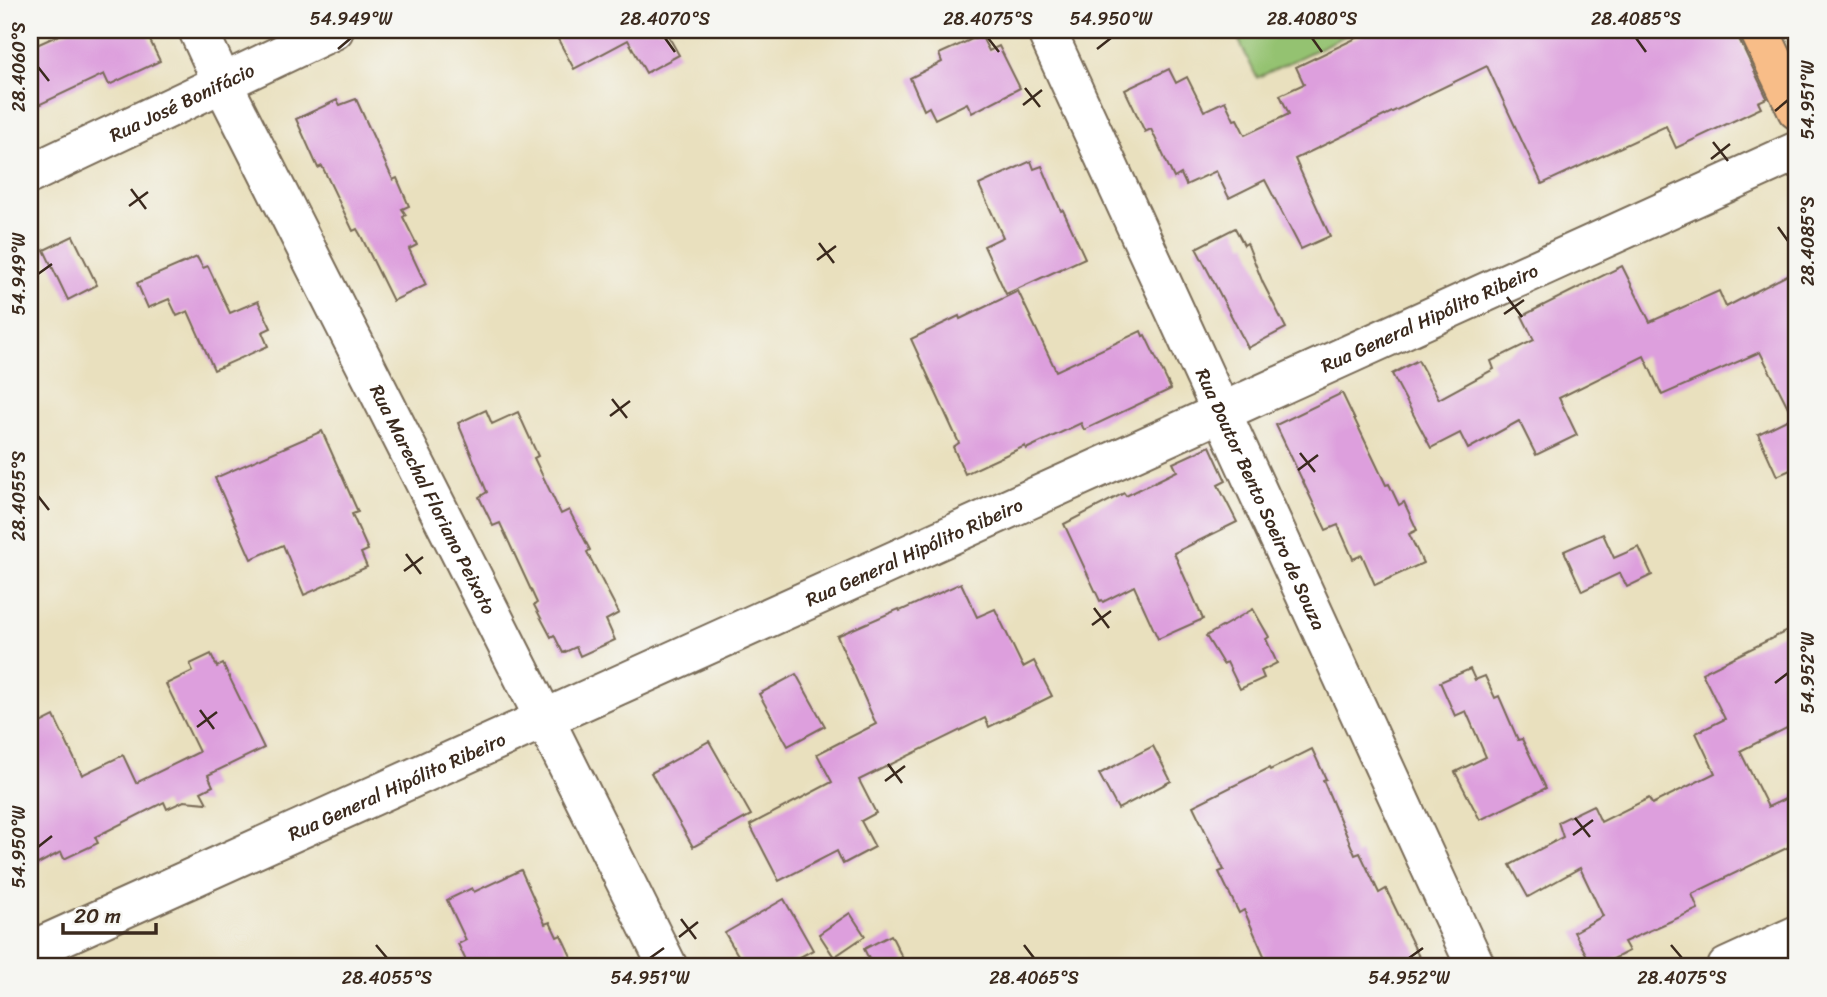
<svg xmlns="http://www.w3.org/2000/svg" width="1827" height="997" font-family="Sriracha,sans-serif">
	<rect width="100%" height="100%" fill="#f6f6f2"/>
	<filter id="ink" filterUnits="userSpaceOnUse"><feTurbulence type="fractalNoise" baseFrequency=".0143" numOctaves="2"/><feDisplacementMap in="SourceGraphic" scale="14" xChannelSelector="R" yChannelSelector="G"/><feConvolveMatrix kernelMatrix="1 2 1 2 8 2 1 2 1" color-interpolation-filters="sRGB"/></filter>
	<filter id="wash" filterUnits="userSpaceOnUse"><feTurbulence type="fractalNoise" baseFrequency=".00686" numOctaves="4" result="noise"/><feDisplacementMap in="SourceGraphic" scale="28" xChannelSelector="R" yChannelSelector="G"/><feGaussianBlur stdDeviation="1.57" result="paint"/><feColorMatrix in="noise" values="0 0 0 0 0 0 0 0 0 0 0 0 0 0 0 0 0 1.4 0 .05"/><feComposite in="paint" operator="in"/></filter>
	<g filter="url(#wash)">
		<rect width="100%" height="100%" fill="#e9e0be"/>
		<polygon fill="#94c271" stroke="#687648" stroke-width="2" points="1234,30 1357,30 1257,78"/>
		<g id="blocks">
			<g fill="#dd9fdd">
				<polygon points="70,30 145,30 160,61 109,85 104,74 30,109 30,48"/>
				<polygon points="553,30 665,30 679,55 646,73 628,40 574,69"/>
				<polygon points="1373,30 1737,30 1739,39 1767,98 1758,102 1761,108 1676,148 1666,126 1542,184 1487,66 1295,159 1330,236 1301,249 1265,180 1229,198 1216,171 1186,185 1181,174 1174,178 1151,129 1145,132 1125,90 1169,69 1176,83 1187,77 1204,111 1225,101 1234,120 1237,119 1245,135 1289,114 1280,95 1304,84 1296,67"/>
				<polygon points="981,35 989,51 999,46 1020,88 972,113 967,103 935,119 929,107 924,110 910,78 942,62 939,54"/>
				<polygon points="356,99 393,180 397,178 409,206 402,209 406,215 403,217 417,245 409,249 426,285 393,301 361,236 357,229 353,231 322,166 318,168 296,119 337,100 340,105"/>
				<polygon points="1031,161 1034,169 1042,166 1061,211 1063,210 1085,258 1006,294 984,246 1003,237 979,185"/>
				<polygon points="1235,228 1244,245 1247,243 1263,283 1286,328 1248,348 1196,248"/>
				<polygon points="73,236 97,285 68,300 44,250"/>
				<polygon points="197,257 203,268 208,266 230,313 258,301 271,328 262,332 268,346 214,370 188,311 177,316 169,299 148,308 137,283"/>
				<polygon points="1622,266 1650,322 1719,291 1726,307 1797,270 1797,467 1777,476 1758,434 1793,417 1760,352 1662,395 1644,356 1559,398 1577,435 1536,455 1519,421 1468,449 1460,433 1431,448 1392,374 1418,360 1439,399 1494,369 1491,361 1534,340 1522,316"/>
				<polygon points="1018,291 1056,371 1141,331 1143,336 1145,335 1171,389 1084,430 1081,423 1026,449 1025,446 965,474 953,447 959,443 911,339 959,316 960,319"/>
				<polygon points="1342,393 1386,485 1389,484 1399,505 1404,502 1417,530 1409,534 1423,563 1375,585 1362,555 1353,559 1338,525 1326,530 1276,425"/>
				<polygon points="486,410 492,424 518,412 538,456 534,458 561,514 569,510 590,550 587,552 619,613 606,620 615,640 580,656 576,647 563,653 554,635 551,637 534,605 537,603 500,523 493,526 479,497 487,492 458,423"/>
				<polygon points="322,431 358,512 352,514 368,550 361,553 367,567 304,595 283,545 251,559 215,478"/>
				<polygon points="1210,446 1226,481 1218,485 1237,522 1174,553 1203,619 1158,639 1134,586 1103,602 1102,600 1100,601 1064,524 1124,493 1126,496 1177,471 1173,463"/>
				<polygon points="1603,534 1614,558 1639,547 1652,575 1627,587 1620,573 1582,591 1564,551"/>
				<polygon points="961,583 977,617 995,609 1023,667 1034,661 1052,696 989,727 985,718 859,780 876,813 861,821 875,847 843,864 837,851 779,881 750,825 832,782 817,754 876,724 837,636 899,609 900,611"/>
				<polygon points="1253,609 1269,637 1266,639 1277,663 1261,671 1264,678 1240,689 1227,662 1223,664 1206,636"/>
				<polygon points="1797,626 1797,723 1740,751 1768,807 1797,793 1797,843 1692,894 1698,909 1624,942 1629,951 1598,967 1593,967 1574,932 1603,916 1580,868 1528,897 1510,865 1563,837 1558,822 1593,805 1601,822 1649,798 1652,804 1715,773 1696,733 1725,719 1702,673"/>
				<polygon points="211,654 217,667 223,664 264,748 208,775 213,786 201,792 207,803 184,801 167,809 164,802 95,837 98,843 64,859 61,852 30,868 30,728 54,716 82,775 123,755 136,783 199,752 166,684 193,671 190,664"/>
				<polygon points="1470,669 1475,680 1485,676 1495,698 1499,696 1518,740 1522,739 1546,788 1480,820 1455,772 1486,757 1466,711 1455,716 1440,682"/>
				<polygon points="796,674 825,726 788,746 759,694"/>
				<polygon points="709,741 751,815 693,847 651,773"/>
				<polygon points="1153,746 1171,781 1118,809 1099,774"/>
				<polygon points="1312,749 1326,779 1323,780 1355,855 1360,853 1379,893 1386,889 1424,967 1269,967 1244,910 1239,913 1219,872 1224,870 1193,806 1269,768 1270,770"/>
				<polygon points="521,870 545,924 550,922 557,937 561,935 576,967 469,967 458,944 466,940 447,900 472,888 474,892"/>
				<polygon points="784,899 813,950 782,967 745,967 725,933"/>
				<polygon points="850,913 865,936 834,957 819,934"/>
				<polygon points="891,935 907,967 873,967 864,949"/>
			</g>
		</g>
	</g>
	<g filter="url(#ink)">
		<use href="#blocks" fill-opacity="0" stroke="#786a56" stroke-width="2"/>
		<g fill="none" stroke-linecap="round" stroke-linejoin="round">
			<defs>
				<g id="minor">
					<path id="s1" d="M 198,30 L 222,82 L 545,720 L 668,967"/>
					<path id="s2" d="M 1046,30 L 1476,967"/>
					<path id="s3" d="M 30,174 L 334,30"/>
					<path id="s4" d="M 30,951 C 620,687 1208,417 1797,151"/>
					<polyline points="1727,967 1797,935"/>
				</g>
				<polyline id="major" points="1759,30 1797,110"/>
			</defs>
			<use href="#minor" stroke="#786a56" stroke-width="42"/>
			<use href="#major" stroke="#786a56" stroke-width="42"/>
			<use href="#minor" stroke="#fff" stroke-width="38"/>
			<use href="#major" stroke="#f8bd88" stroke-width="38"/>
		</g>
	</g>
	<path fill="none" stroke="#3b2a1e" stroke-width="2.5" d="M 665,38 L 675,52M 988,38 L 999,52M 1312,38 L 1322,52M 1636,38 L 1646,52M 338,49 L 351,38M 1097,49 L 1111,38M 38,67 L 49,81M 1025,88 L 1040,107M 1023,105 L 1042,90M 1775,111 L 1788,100M 1713,142 L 1728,161M 1711,159 L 1730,144M 131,189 L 146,209M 129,206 L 148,192M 1778,227 L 1788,241M 819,243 L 834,263M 817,260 L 836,246M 38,274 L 52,264M 1507,297 L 1522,317M 1504,314 L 1524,300M 612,399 L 627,418M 610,416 L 630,401M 1300,453 L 1315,472M 1298,470 L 1318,455M 38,496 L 49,510M 406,554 L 421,574M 404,571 L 423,557M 1094,608 L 1109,628M 1092,625 L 1111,611M 1775,683 L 1788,673M 200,710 L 214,729M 197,727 L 217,712M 888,764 L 902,783M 885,781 L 905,766M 1575,818 L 1590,837M 1573,835 L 1593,820M 38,847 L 52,836M 681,919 L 696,939M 679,937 L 698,922M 376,945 L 387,958M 1024,945 L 1034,958M 1671,945 L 1682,958M 650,958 L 664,948M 1409,958 L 1423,948"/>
	<g text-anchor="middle" stroke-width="6" stroke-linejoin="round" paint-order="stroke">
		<g font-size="19" fill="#3b2a1e" stroke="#f6f6f2">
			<text dy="7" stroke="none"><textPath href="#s3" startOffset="168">Rua José Bonifácio</textPath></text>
			<text dy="7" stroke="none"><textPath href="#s4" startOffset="1536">Rua General Hipólito Ribeiro</textPath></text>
			<text dy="7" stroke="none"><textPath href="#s1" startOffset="525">Rua Marechal Floriano Peixoto</textPath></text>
			<text dy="7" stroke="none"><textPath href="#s2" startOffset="516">Rua Doutor Bento Soeiro de Souza</textPath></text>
			<text dy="7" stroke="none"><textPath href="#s4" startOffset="970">Rua General Hipólito Ribeiro</textPath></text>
			<text dy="7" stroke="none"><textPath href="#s4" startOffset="402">Rua General Hipólito Ribeiro</textPath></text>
		</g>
	</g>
	<rect width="1827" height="997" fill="none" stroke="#f6f6f2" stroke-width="77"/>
	<path d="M63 923v10h93v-10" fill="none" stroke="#3b2a1e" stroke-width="3.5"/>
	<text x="74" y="923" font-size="21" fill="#3b2a1e" stroke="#f6f6f2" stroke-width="5" paint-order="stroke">20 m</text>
	<rect x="38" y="38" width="1750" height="920" fill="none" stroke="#3b2a1e" stroke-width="2.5"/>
	<g font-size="18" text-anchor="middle" fill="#3b2a1e">
		<text x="351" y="25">54.949°W</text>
		<text x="665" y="25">28.4070°S</text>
		<text x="988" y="25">28.4075°S</text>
		<text x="1111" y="25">54.950°W</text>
		<text x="1312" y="25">28.4080°S</text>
		<text x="1636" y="25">28.4085°S</text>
		<text transform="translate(19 67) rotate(-90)" y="6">28.4060°S</text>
		<text transform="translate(1808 100) rotate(-90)" y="6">54.951°W</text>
		<text transform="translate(1808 241) rotate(-90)" y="6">28.4085°S</text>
		<text transform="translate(19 274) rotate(-90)" y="6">54.949°W</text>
		<text transform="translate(19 496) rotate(-90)" y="6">28.4055°S</text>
		<text transform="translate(1808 673) rotate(-90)" y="6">54.952°W</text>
		<text transform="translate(19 847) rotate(-90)" y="6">54.950°W</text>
		<text x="387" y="984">28.4055°S</text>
		<text x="650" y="984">54.951°W</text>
		<text x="1034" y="984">28.4065°S</text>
		<text x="1409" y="984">54.952°W</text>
		<text x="1682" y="984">28.4075°S</text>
	</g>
</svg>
